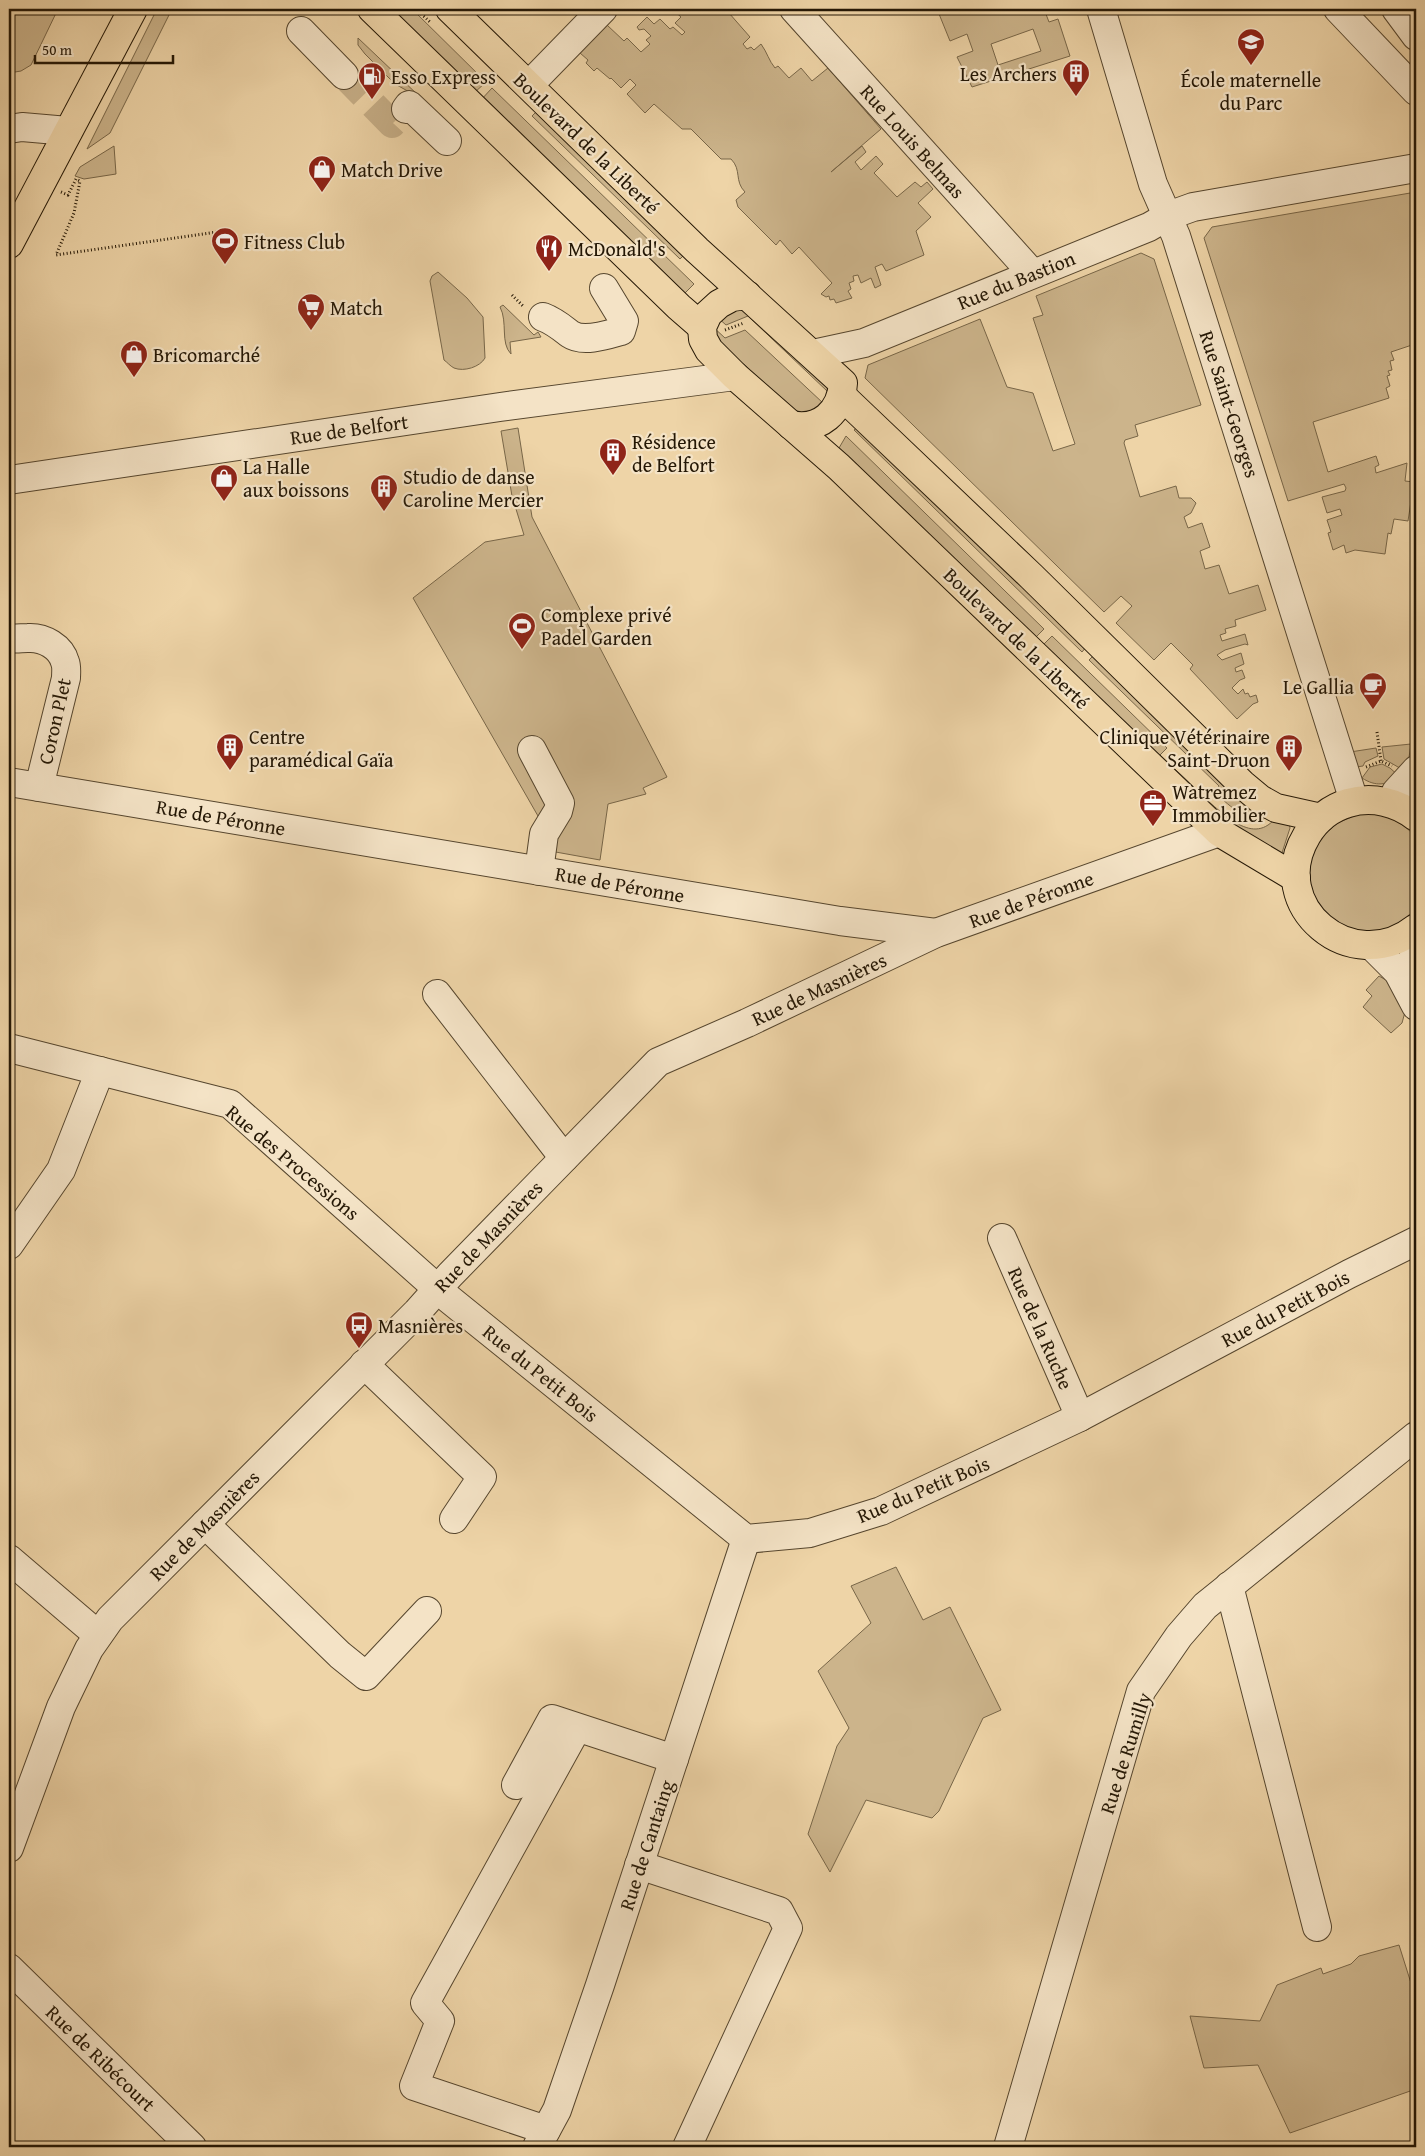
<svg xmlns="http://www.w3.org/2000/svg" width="1425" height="2156" font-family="'Gentium Book Plus',serif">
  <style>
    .green { fill: #ccb48b; stroke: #786648; fill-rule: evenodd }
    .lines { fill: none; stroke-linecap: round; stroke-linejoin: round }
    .minor-tunnel { stroke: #c6ae87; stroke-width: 28; stroke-dasharray: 28 14; stroke-linecap: butt }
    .minor-casing { stroke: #56462e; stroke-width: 30 }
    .major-casing { stroke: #241705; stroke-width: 30 }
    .path { stroke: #241705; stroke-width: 3; stroke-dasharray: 1 2.5; stroke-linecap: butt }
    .minor { stroke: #f4e3c6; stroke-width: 28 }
    .major { stroke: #eed4a7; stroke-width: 28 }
    .labels { text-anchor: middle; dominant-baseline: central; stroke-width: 4.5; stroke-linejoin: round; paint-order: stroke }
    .poi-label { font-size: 20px; fill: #241705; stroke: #f4e3c6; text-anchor: start }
    .street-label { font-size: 20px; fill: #241705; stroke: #f4e3c6 }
  </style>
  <rect width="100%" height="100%" fill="#eed4a7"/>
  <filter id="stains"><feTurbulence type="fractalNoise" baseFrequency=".004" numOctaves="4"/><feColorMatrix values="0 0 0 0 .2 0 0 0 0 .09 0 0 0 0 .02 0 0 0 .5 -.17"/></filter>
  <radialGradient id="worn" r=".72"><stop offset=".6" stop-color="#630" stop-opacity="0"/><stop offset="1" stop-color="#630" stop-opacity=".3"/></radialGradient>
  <!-- green -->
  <g class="green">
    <polygon points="9,9 58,9 31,65 21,71 9,73"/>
    <polygon points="157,9 204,9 170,13 110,133 87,149"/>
    <polygon points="386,9 412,9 486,82 473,94"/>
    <path d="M 672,9 L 711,9 L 714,12 L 729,13 L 750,37 L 743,44 L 747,49 L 751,47 L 754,50 L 761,44 C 767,52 769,61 775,68 L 778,66 L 789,78 L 801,68 L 812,81 L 828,68 L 881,129 L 831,172 L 862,146 L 866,152 L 855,162 L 861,170 L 876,156 L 883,164 L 874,173 L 897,197 L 915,182 L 921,187 L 927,182 L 933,189 L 918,203 L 931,217 L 916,231 L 924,255 L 886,271 L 882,264 L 875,267 L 881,285 L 875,288 L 871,278 L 861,283 L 858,275 L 853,276 L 854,281 L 849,283 L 851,289 L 848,291 L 852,298 L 836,303 L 834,299 L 830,300 L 829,296 L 826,297 L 821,294 L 832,283 L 799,247 L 792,254 L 780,240 L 776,245 L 738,207 L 736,200 L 745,192 C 734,181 742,170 731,159 L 721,159 L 691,129 L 682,129 L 654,104 L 645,113 L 627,94 L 636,85 L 630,79 L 621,88 L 611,78 L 610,79 L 597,68 L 594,71 L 586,63 L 588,60 L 580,53 L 607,25 L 624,41 L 627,38 L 641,52 L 650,44 L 646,40 L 651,36 L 644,29 L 639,30 L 637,27 L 647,17 L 654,24 L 660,19 L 670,29 L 673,27 L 682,35 L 685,32 L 675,23 L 681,17 Z"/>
    <path d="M 937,9 L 1044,9 L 1049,22 L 1058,19 L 1070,56 L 972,87 L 957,57 L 973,51 L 967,34 L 950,41 ZM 1033,29 L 1041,51 L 998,65 L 991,44 Z"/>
    <polygon points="358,38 440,116 413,94 395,84 365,54 358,45"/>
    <polygon points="492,88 694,284 681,297 480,101"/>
    <polygon points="538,110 686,253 680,259 532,116"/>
    <polygon points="114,146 116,174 84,179 75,176 80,167"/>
    <polygon points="1416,192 1416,241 1413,242 1416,250 1416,321 1411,323 1413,330 1411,331 1415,344 1391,352 1394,360 1390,361 1392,370 1388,371 1390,375 1387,376 1390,386 1386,388 1389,398 1313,422 1328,472 1376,456 1379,465 1375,467 1376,473 1407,463 1405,481 1414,482 1408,521 1394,519 1391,534 1388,533 1385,554 1355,550 1346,553 1344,545 1333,550 1328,533 1331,532 1327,520 1342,515 1340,509 1327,513 1322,497 1345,491 1346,488 1344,484 1288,501 1204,238 1212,227"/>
    <polygon points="1141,253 1154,259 1201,405 1135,425 1138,436 1125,440 1124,443 1140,497 1176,486 1179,498 1191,498 1196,503 1191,513 1184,517 1188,528 1202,523 1210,547 1200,551 1205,569 1219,565 1229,594 1258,585 1266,610 1235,620 1236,626 1225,629 1226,633 1220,635 1222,641 1245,634 1248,645 1245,644 1225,650 1217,655 1222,660 1241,653 1244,664 1235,668 1236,672 1242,670 1245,678 1240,680 1232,688 1238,694 1243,689 1245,694 1248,693 1250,697 1256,695 1258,702 1253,704 1237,719 1190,669 1193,665 1171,643 1154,660 1116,623 1132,606 1121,596 1104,612 865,378 868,365 980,319 1007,387 1033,393 1053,451 1075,444 1033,318 1043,315 1036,296"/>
    <path d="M 438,272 L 467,298 L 483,317 L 485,358 C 480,367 464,372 454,368 C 450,366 447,362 444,360 L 430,281 L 432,276 Z"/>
    <path d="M 503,305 L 534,335 L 538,332 L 541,337 L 510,342 L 511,354 C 500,343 508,322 500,307 Z"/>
    <polygon points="739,306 828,384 827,391 748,316 726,325 717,317"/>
    <polygon points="712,326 725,338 745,330 823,403 818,411 801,418 725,357"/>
    <polygon points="860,425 1087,646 1082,652 854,430"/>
    <polygon points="518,428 532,517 667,777 643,788 646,794 608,804 600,860 539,849 542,823 413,598 485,542 524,535 512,496 501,431"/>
    <polygon points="846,436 1044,629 1033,640 839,448"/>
    <polygon points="1052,636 1167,748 1160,755 1194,787 1189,792 1040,648"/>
    <path d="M 1095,654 L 1268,812 L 1264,819 C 1246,823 1227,803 1214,792 L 1219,786 L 1089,660 Z"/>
    <polygon points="1411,744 1408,764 1405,771 1384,759 1382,747"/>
    <polygon points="1376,748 1378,756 1365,762 1363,766 1356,767 1350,752"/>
    <path d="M 1382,764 L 1390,768 L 1400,777 C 1386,785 1376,787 1362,778 L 1370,767 Z"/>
    <path d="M 1201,795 C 1223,813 1254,848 1277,816 L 1289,823 L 1290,828 L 1280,859 L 1197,800 Z"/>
    <path d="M 1359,814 C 1382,812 1400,820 1416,837 L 1416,910 L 1408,919 L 1392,929 L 1369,933 L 1337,925 L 1315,901 L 1309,878 L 1311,855 L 1322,835 L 1337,823 Z"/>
    <polygon points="1379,976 1391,983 1405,1012 1402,1023 1391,1033 1363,1007 1372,996 1366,990"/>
    <polygon points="896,1567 923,1620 950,1607 1001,1710 983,1718 939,1811 932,1818 866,1800 830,1872 808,1834 837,1746 849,1728 818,1671 871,1623 851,1586"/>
    <polygon points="1399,1945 1416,1999 1416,2089 1290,2133 1258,2065 1204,2068 1190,2016 1260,2021 1277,1985 1321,1968 1323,1974 1351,1964 1359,1956"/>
  </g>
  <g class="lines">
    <!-- minor-tunnel -->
    <polyline class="minor-tunnel" points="344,75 392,124 406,109"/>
    <!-- minor casing -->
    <g class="minor-casing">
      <g id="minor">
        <polyline points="794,9 1032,273"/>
        <polyline points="1101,9 1153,184 1176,236 1354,801"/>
        <polyline points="1338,9 1416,91"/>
        <polyline points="1396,9 1416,36"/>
        <polyline points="301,31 344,75"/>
        <polyline points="529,85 603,9"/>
        <polyline points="406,109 409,105 447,141"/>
        <polyline points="9,129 22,127 68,131"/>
        <path d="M 543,317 C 554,321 561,327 570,334 C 583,343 607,335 621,331 L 624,321 L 604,288"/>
        <polyline points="813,354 864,343 1149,227 1168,216 1193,207 1416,168"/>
        <polyline points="9,480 500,407 735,376"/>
        <path d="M 9,638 C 16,639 21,638 28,638 C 44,637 61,647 65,662 C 67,667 66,673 66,678 L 39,787"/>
        <polyline points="532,750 560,803 558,811 544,834 539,871"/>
        <polyline points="9,782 840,921 936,933"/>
        <polyline points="1391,803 1396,792 1416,770"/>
        <polyline points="1411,933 1416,967"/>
        <polyline points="1372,946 1398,972 1416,1006"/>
        <polyline points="437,994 564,1158"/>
        <polyline points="9,1048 230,1104 449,1299 746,1539 810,1533 881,1511 1080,1417 1349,1274 1416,1241"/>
        <polyline points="1002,1238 1080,1417"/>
        <polyline points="9,1245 61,1170 100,1071"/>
        <polyline points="364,1364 482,1477 454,1519"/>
        <polyline points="205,1524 340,1655 366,1676 427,1611"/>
        <polyline points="9,1559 98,1635"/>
        <polyline points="1229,1586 1317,1927"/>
        <polyline points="516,1785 552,1719 674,1759"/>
        <polyline points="9,1848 61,1707 89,1649 110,1619 417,1312 450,1275 658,1062 747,1023 936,933 1219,832"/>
        <polyline points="639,1865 779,1911 788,1928 687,2147"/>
        <polyline points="9,1968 192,2147"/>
        <polyline points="546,2130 414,2086 440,2021 425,2003 577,1728"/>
        <polyline points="537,2147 557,2110 600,1985 746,1539"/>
        <polyline points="1008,2147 1141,1691 1179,1636 1205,1606 1416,1436"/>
      </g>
    </g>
    <!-- major casing -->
    <g class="major-casing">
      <g id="major">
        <polyline points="372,9 679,307 702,327"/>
        <path d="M 450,9 L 697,250 L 843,383 C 841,412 820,431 791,425"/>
        <polyline points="9,244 133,9"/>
        <polyline points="747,295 732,297 719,304 708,314 702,327 703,339 709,350 735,376 839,467 1219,832 1296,878"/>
        <polyline points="842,396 1032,577 1242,784 1260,799 1276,808 1321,818"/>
        <path d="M 1416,817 C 1397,802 1372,796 1348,803 C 1331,808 1316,820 1307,835 C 1264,906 1352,979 1416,928"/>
      </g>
    </g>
    <!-- path -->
    <g class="path">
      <polyline points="416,9 430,22"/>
      <polyline points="233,12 234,9"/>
      <polyline points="61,192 68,195 76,179 80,181 74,213 56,255 217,232"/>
      <polyline points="512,295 524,307"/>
      <polyline points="725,330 744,323"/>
      <polyline points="1377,732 1381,761"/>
      <polyline points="1366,767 1381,761 1392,766"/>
    </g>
    <!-- minor -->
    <use href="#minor" class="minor"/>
    <!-- major -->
    <use href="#major" class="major"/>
  </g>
  <!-- icons -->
  <defs>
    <g id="school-pin" transform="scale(1.4375)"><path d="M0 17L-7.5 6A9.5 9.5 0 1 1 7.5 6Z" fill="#8f2418" stroke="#f4e3c6"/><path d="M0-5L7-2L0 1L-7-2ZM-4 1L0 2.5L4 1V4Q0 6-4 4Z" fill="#fff"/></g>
    <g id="building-pin" transform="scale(1.4375)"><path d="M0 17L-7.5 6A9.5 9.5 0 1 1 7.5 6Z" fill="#8f2418" stroke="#f4e3c6"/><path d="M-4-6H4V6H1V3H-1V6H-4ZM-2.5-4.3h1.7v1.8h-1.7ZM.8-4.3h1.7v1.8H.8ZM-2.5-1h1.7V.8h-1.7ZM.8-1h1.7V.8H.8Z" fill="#fff"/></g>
    <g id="fuel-pin" transform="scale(1.4375)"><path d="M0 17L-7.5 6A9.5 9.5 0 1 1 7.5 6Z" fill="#8f2418" stroke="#f4e3c6"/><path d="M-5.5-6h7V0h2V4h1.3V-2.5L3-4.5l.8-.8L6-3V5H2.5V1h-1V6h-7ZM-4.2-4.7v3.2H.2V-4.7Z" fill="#fff"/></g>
    <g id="shop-pin" transform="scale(1.4375)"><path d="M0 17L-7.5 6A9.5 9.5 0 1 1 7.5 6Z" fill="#8f2418" stroke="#f4e3c6"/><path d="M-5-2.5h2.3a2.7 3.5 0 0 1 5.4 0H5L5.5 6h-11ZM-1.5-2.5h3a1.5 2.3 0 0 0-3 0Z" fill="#fff"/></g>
    <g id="stadium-pin" transform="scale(1.4375)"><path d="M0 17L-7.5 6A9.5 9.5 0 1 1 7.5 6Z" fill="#8f2418" stroke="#f4e3c6"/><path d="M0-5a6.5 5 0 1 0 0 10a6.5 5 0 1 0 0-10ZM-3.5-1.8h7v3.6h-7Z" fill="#fff"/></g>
    <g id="restaurant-pin" transform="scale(1.4375)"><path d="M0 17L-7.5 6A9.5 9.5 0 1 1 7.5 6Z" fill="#8f2418" stroke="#f4e3c6"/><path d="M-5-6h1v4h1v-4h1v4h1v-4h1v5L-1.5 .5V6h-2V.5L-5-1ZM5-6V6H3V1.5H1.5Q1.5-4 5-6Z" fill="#fff"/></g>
    <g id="supermarket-pin" transform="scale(1.4375)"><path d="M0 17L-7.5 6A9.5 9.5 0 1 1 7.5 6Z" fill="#8f2418" stroke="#f4e3c6"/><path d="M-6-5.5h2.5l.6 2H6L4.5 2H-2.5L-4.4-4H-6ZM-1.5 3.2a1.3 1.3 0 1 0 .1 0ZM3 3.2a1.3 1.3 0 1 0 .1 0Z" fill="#fff"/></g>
    <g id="cafe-pin" transform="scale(1.4375)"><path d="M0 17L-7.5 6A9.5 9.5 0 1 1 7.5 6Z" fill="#8f2418" stroke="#f4e3c6"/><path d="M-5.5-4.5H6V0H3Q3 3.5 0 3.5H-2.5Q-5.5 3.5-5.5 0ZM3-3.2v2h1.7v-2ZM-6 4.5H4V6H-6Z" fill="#fff"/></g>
    <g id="office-pin" transform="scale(1.4375)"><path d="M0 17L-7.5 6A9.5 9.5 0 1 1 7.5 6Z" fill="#8f2418" stroke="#f4e3c6"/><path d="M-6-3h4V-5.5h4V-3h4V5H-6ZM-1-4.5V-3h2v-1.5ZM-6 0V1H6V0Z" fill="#fff"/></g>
    <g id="bus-pin" transform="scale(1.4375)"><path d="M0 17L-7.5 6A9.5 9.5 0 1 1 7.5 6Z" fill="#8f2418" stroke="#f4e3c6"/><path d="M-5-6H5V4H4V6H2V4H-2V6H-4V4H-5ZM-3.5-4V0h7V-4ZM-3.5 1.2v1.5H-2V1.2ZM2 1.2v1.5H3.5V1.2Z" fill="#fff"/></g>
  </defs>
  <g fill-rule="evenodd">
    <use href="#school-pin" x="1251" y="42"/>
    <use href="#building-pin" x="1076" y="73"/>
    <use href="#fuel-pin" x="372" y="76"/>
    <use href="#shop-pin" x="322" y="169"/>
    <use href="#stadium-pin" x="225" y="241"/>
    <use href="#restaurant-pin" x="549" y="248"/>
    <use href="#supermarket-pin" x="311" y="307"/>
    <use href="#shop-pin" x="134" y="354"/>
    <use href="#building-pin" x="613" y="452"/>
    <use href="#shop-pin" x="224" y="478"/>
    <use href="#building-pin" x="384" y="488"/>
    <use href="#stadium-pin" x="522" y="626"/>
    <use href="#cafe-pin" x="1373" y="686"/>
    <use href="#building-pin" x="230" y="747"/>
    <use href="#building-pin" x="1289" y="748"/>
    <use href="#office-pin" x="1153" y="803"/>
    <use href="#bus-pin" x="359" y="1325"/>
  </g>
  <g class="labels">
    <!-- poi labels -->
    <g class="poi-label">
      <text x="1057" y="73" text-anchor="end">Les Archers</text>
      <text x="391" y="76">Esso Express</text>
      <text x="1251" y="79" text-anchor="middle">École maternelle<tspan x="1251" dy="23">du Parc</tspan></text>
      <text x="341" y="169">Match Drive</text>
      <text x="244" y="241">Fitness Club</text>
      <text x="568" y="248">McDonald's</text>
      <text x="330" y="307">Match</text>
      <text x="153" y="354">Bricomarché</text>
      <text x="632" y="441">Résidence<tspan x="632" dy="23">de Belfort</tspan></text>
      <text x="243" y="466">La Halle<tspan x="243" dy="23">aux boissons</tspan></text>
      <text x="403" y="476">Studio de danse<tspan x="403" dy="23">Caroline Mercier</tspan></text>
      <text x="541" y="614">Complexe privé<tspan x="541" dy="23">Padel Garden</tspan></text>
      <text x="1354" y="686" text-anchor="end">Le Gallia</text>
      <text x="249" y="736">Centre<tspan x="249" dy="23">paramédical Gaïa</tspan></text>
      <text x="1270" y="736" text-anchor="end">Clinique Vétérinaire<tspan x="1270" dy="23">Saint-Druon</tspan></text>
      <text x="1172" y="791">Watremez<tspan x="1172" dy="23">Immobilier</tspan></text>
      <text x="378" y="1325">Masnières</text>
    </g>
    <!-- street labels -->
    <g class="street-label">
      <text transform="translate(913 141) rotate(48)">Rue Louis Belmas</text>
      <text transform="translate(587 143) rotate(44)">Boulevard de la Liberté</text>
      <text transform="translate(1016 280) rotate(-22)">Rue du Bastion</text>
      <text transform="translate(1230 404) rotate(72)">Rue Saint-Georges</text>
      <text transform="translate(349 429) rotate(-8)">Rue de Belfort</text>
      <text transform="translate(1017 638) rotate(44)">Boulevard de la Liberté</text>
      <text transform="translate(54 721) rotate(-77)">Coron Plet</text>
      <text transform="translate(221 817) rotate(10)">Rue de Péronne</text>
      <text transform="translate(620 884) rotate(10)">Rue de Péronne</text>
      <text transform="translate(1031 899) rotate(-20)">Rue de Péronne</text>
      <text transform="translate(819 989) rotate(-25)">Rue de Masnières</text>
      <text transform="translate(293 1162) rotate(40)">Rue des Processions</text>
      <text transform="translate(488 1236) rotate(-46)">Rue de Masnières</text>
      <text transform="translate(1285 1308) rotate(-28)">Rue du Petit Bois</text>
      <text transform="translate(1041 1328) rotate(66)">Rue de la Ruche</text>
      <text transform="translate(541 1373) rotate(39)">Rue du Petit Bois</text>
      <text transform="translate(923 1489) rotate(-23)">Rue du Petit Bois</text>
      <text transform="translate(204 1525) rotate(-45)">Rue de Masnières</text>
      <text transform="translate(1125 1753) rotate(-72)">Rue de Rumilly</text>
      <text transform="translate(646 1845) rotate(-72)">Rue de Cantaing</text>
      <text transform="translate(101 2058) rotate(44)">Rue de Ribécourt</text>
    </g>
  </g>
  <!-- margin -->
  <rect width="1425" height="2156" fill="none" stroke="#eed4a7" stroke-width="30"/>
  <rect x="10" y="10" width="1405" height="2136" fill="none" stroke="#241705" stroke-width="2.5"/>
  <rect x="15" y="15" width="1395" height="2126" fill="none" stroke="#241705"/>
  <!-- scale -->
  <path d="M35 55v8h138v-8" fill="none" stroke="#241705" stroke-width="2.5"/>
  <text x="42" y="55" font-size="15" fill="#241705" stroke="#f4e3c6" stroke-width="4" paint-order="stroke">50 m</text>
  <rect width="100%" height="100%" filter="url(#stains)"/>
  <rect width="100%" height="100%" fill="url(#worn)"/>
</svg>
